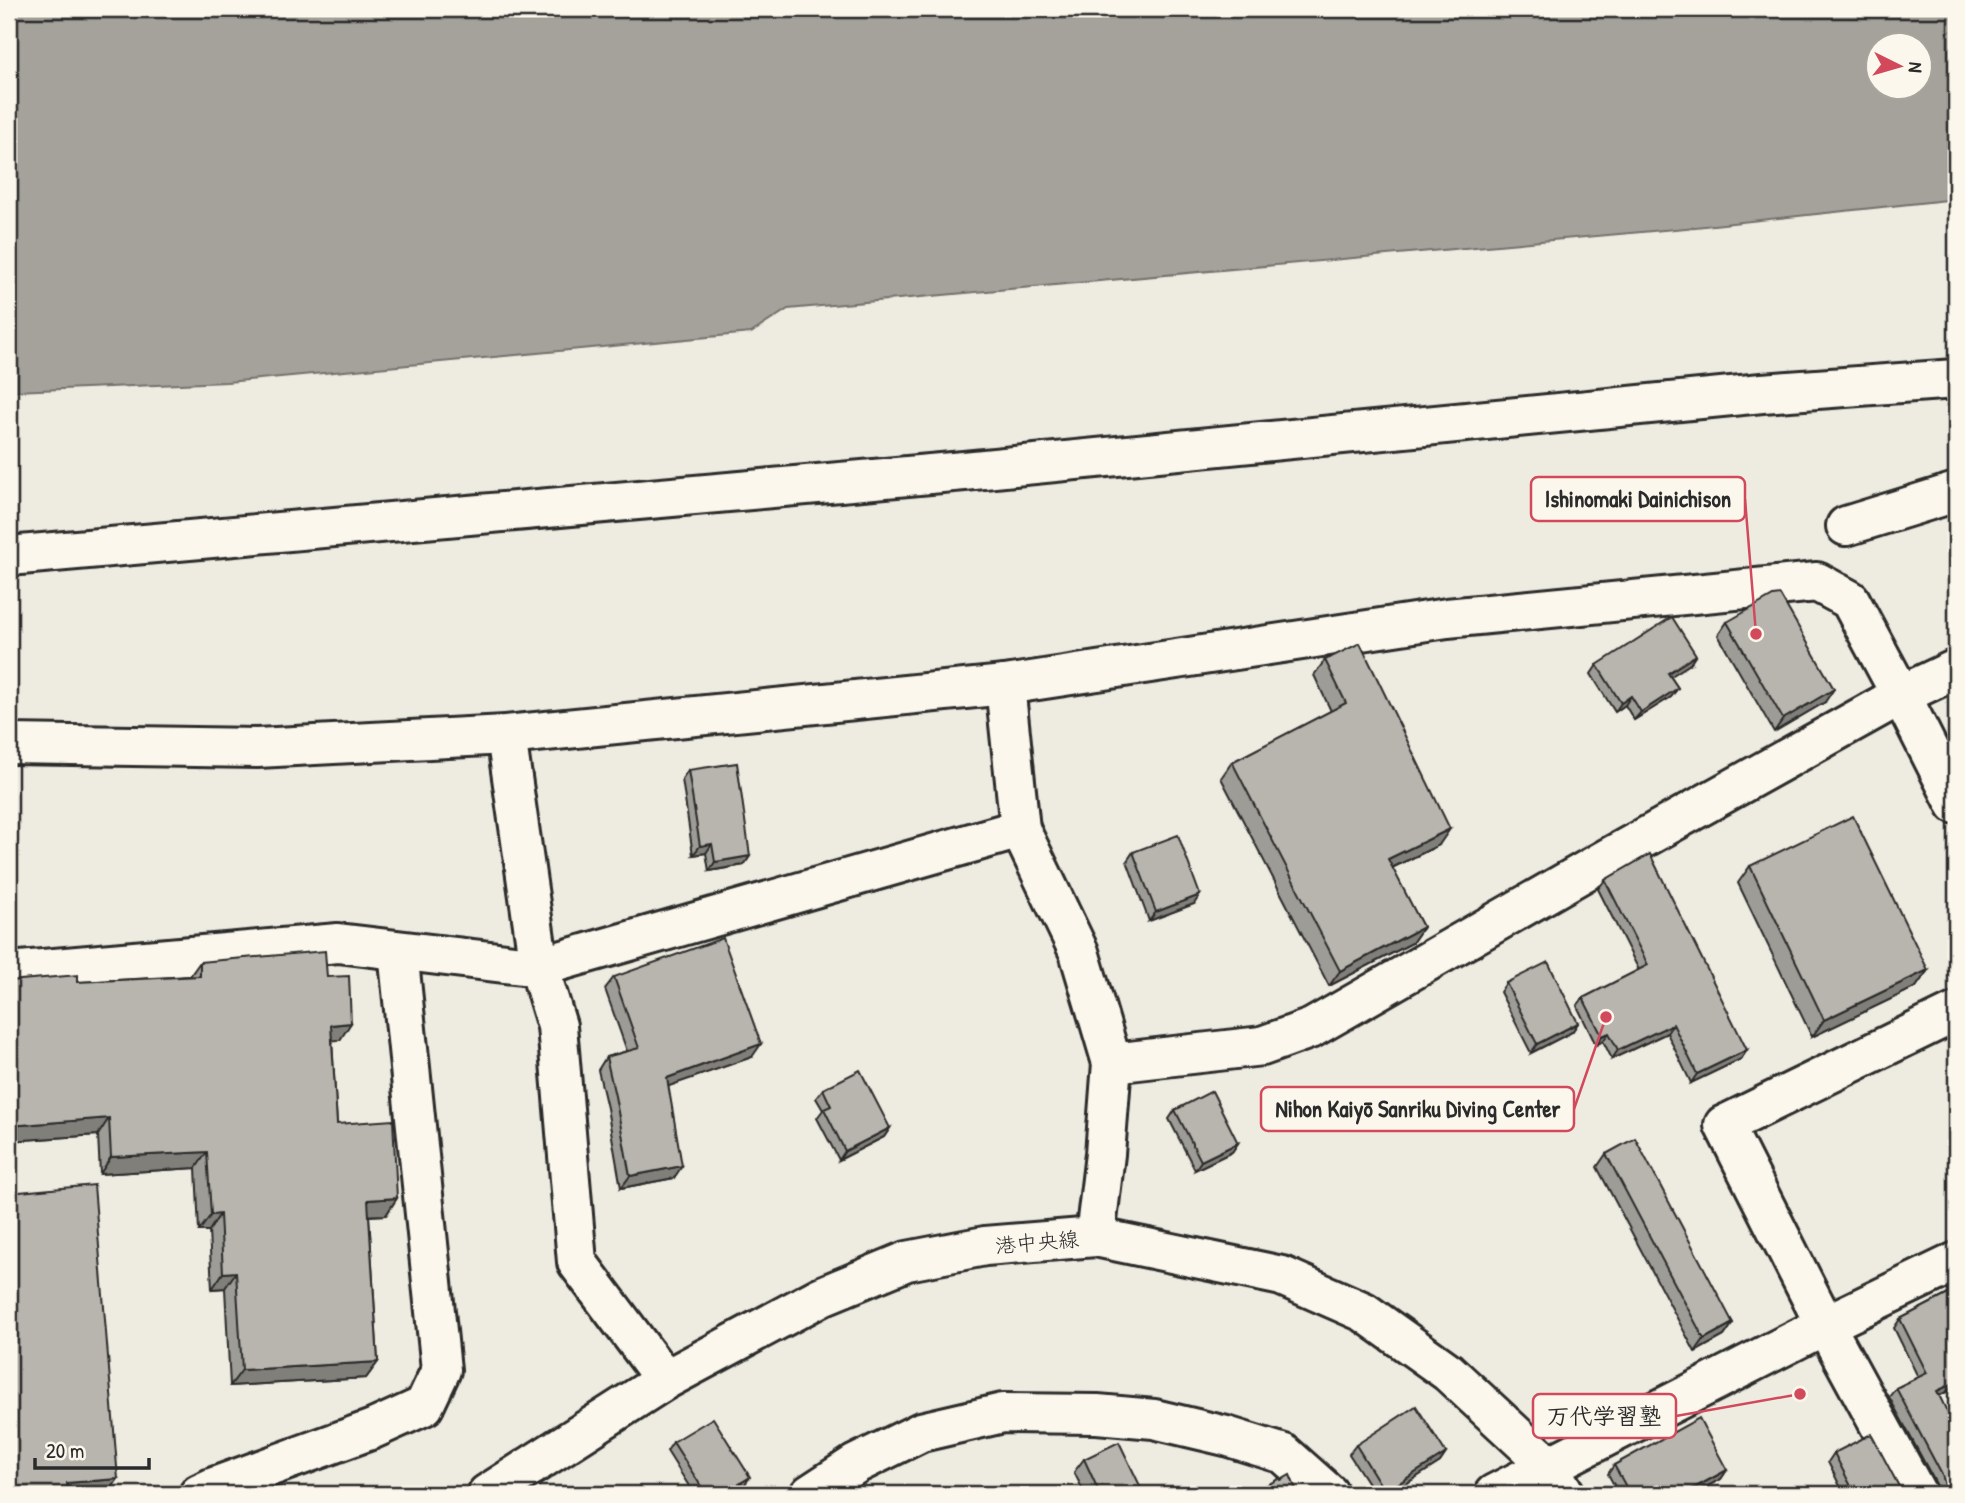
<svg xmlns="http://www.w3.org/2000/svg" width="1965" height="1503" font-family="'Patrick Hand','Klee One',sans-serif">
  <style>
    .water { fill: #a4a29a; stroke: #74726e; stroke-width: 2; fill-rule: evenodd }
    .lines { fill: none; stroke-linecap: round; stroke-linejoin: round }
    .minor-casing { stroke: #2b2b2b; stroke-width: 44 }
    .tertiary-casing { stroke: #2b2b2b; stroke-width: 44 }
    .minor { stroke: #fbf7ec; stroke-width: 38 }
    .tertiary { stroke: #fbf7ec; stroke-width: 38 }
    .wall { fill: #9e9c96; stroke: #2b2b2b; stroke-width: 2 }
    .shaded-wall { fill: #817f7a; stroke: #2b2b2b; stroke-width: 2 }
    .building { fill: #b8b5ae; stroke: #2b2b2b; stroke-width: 2 }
    .labels { text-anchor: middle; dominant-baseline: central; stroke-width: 5; stroke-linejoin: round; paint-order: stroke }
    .street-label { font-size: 21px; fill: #2b2b2b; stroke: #fbf7ec }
    .leader { fill: none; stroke: #d1495b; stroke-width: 2.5 }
    .callout-dot { fill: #d1495b; stroke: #fbf7ec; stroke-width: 2.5 }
    .callout { fill: #fbf7ec; stroke: #d1495b; stroke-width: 2.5 }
    .callout-label { font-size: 23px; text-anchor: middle; font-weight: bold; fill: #2b2b2b }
  </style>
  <rect width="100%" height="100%" fill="#eeebe0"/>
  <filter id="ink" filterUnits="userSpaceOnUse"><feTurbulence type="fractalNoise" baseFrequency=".0143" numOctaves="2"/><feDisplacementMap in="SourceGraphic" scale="14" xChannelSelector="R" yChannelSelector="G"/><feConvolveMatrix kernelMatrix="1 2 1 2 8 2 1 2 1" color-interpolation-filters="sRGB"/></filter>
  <g filter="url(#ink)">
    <!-- water -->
    <path class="water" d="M 9,9 L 1956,9 L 1956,199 L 1686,228 L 788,309 L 751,333 L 227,382 L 15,391 L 9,391 ZM 1878,46 L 1920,46 L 1920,88 L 1878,88 Z"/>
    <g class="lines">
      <!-- minor casing -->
      <g class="minor-casing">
        <g id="minor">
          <polyline points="1846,526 1956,492"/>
          <polyline points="9,556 964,471 1762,393 1956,379"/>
          <polyline points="1005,685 1020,829"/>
          <polyline points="506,735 539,967 557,1026 577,1262 665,1380"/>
          <polyline points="9,744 257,748 506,735 1005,685 1447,618 1817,582 1850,600 1901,695 1956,804"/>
          <polyline points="9,972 338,943 539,967 1020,829 1079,952 1112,1063 1105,1154 1095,1237"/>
          <polyline points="1112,1063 1262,1046 1312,1028 1608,858 1901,695 1956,669"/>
          <polyline points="199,1494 214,1487 373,1429 424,1406 441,1370 398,951"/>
          <polyline points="810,1494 856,1464 921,1432 1003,1413 1097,1414 1154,1419 1226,1436 1284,1454 1329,1494"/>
          <polyline points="1494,1494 1825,1325 1956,1262"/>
          <polyline points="1917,1494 1825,1325 1724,1125 1956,1012"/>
        </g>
      </g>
      <!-- tertiary casing -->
      <g class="tertiary-casing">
        <polyline id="tertiary" points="487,1494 665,1380 822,1296 907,1261 985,1246 1095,1237 1282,1276 1364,1312 1448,1372 1548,1465 1565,1494"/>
      </g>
      <!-- minor -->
      <use href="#minor" class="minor"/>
      <!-- tertiary -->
      <use href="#tertiary" class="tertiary"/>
    </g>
    <!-- wall -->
    <g class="wall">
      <polygon points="1727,622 1825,702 1774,732 1718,635"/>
      <polygon points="1325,660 1439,845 1392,868 1423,927 1412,943 1329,986 1221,778 1232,762 1331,711 1314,675"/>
      <polygon points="1690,664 1670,676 1678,688 1671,697 1634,720 1625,705 1615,712 1591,674 1597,665"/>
      <polygon points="688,770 750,856 744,865 709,871 706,853 693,855 682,779"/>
      <polygon points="1133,852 1194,904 1149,921 1127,861"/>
      <polygon points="1750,866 1928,970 1916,987 1812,1037 1738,883"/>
      <polygon points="1605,880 1747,1050 1741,1059 1691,1083 1667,1033 1612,1059 1603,1041 1596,1045 1577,1006 1583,998 1639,970 1598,889"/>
      <polygon points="200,962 327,977 340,1040 332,1040 337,1124 397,1198 386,1215 369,1216 378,1362 366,1378 230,1386 225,1288 212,1289 209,1231 199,1231 196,1168 100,1174 98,1135 9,1141 9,981 78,982 190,976"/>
      <polygon points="614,977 752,1057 668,1086 674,1178 621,1188 607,1108 598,1070 606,1057 627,1051 605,989"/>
      <polygon points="1506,983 1578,1023 1572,1032 1531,1053 1500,992"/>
      <polygon points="823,1089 890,1128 884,1137 839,1160 817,1118 823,1110 816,1098"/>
      <polygon points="1175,1110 1238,1143 1232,1152 1195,1170 1169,1119"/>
      <polygon points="1606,1154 1733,1323 1724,1336 1695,1352 1597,1167"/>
      <polygon points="1956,1290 1956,1387 1939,1396 1956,1494 1939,1494 1936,1484 1889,1397 1896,1388 1918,1377 1894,1328 1900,1319"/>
      <polygon points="673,1442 744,1486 731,1494 694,1494 667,1451"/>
      <polygon points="1356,1445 1446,1453 1440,1462 1390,1494 1375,1494 1349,1454"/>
      <polygon points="1834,1453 1903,1494 1844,1494 1828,1462"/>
      <polygon points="1084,1459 1144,1494 1085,1494 1074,1472"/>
      <polygon points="1614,1465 1727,1470 1721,1479 1693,1494 1619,1494 1608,1474"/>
    </g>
    <!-- shaded-wall -->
    <g class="shaded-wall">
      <polygon points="1696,655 1690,664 1662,682 1668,673"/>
      <polygon points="1678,688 1671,697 1634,720 1641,712"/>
      <polygon points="1834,689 1825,702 1774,732 1783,719"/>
      <polygon points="1631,696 1625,705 1615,712 1621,703"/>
      <polygon points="1450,829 1439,845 1377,875 1388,859"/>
      <polygon points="712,844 706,853 693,855 700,846"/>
      <polygon points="750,856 744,865 709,871 715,862"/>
      <polygon points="1200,895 1194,904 1149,921 1156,912"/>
      <polygon points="1423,927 1412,943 1329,986 1340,971"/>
      <polygon points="1928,970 1916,987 1812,1037 1824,1020"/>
      <polygon points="351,1023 340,1040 320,1041 331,1025"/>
      <polygon points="1578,1023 1572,1032 1531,1053 1537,1044"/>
      <polygon points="1673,1024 1667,1033 1612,1059 1618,1050"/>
      <polygon points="1609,1033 1603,1041 1596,1045 1602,1036"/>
      <polygon points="761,1044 752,1057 658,1090 667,1078"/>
      <polygon points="1747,1050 1741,1059 1691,1083 1697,1074"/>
      <polygon points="109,1118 98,1135 9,1141 9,1126"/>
      <polygon points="890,1128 884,1137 839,1160 845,1151"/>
      <polygon points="1238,1143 1232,1152 1195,1170 1201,1161"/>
      <polygon points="207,1152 196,1168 100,1174 111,1157"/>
      <polygon points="682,1166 674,1178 621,1188 630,1176"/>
      <polygon points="397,1198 386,1215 357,1216 368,1200"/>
      <polygon points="220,1214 209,1231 199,1231 211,1215"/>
      <polygon points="236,1272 225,1288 212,1289 223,1273"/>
      <polygon points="1733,1323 1724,1336 1695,1352 1704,1339"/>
      <polygon points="378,1362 366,1378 230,1386 242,1370"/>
      <polygon points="1956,1382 1956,1387 1930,1400 1937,1391"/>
      <polygon points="1446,1453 1440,1462 1390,1494 1384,1494 1385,1492"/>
      <polygon points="1727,1470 1721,1479 1693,1494 1683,1494"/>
      <polygon points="750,1477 744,1486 731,1494 723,1494"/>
      <polygon points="118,1479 108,1494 59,1494 67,1483"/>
    </g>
    <!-- building -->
    <g class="building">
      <polygon points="1780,595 1834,689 1783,719 1727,622 1773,596"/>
      <polygon points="1672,617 1696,655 1668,673 1678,688 1641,712 1631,696 1621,703 1597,665"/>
      <polygon points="1360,643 1450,829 1388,859 1423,927 1340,971 1232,762 1346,703 1325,660"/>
      <polygon points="737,763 750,856 715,862 712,844 700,846 688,770"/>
      <polygon points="1853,816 1928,970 1824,1020 1750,866"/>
      <polygon points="1178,835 1200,895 1156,912 1133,852"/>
      <polygon points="1650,854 1747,1050 1697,1074 1673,1024 1618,1050 1609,1033 1602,1036 1583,998 1648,965 1605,880"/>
      <polygon points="723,938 761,1044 667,1078 682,1166 630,1176 615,1096 606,1057 639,1048 614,977"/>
      <polygon points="325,951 327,977 349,976 351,1023 331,1025 337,1124 393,1120 397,1198 368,1200 378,1362 242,1370 236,1272 223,1273 220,1214 211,1215 207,1152 111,1157 109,1118 9,1126 9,981 78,975 78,982 200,976 200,962"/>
      <polygon points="1548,962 1578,1023 1537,1044 1506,983"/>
      <polygon points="860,1070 890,1128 845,1151 824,1109 831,1106 823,1089"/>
      <polygon points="1212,1091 1238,1143 1201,1161 1175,1110"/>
      <polygon points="1635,1138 1733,1323 1704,1339 1606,1154"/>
      <polygon points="94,1185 118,1479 67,1483 68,1494 9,1494 9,1193"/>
      <polygon points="1956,1290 1956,1382 1937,1391 1956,1430 1956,1494 1946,1494 1944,1490 1945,1485 1942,1475 1896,1388 1927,1373 1900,1319"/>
      <polygon points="1416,1406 1446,1453 1385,1492 1356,1445"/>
      <polygon points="713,1418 750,1477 723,1494 706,1494 673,1442"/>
      <polygon points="1699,1418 1727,1470 1683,1494 1630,1494 1614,1465"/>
      <polygon points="1871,1434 1903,1494 1855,1494 1834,1453"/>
      <polygon points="1119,1442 1144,1494 1100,1494 1084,1459"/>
      <polygon points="1290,1475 1298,1494 1253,1494 1252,1493 1280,1478 1281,1480"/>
    </g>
  </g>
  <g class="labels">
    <!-- street labels -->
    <g class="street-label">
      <text transform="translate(1037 1242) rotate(-5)">港中央線</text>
    </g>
  </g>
  <!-- callouts -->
  <path class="leader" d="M1756 634L1745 499M1606 1017L1574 1109M1800 1394L1676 1416"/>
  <g class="callout-dot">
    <circle cx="1756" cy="634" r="7"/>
    <circle cx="1606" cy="1017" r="7"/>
    <circle cx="1800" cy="1394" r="7"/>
  </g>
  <g class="callout">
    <rect x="1531" y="477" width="214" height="44" rx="7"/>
    <rect x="1261" y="1087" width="313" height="44" rx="7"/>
    <rect x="1533" y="1394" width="143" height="44" rx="7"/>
  </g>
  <g class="callout-label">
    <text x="1638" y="507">Ishinomaki Dainichison</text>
    <text x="1418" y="1117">Nihon Kaiyō Sanriku Diving Center</text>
    <text x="1604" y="1424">万代学習塾</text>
  </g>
  <!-- margin -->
  <rect width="1965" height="1503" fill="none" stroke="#fbf7ec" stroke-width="35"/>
  <rect x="18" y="18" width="1930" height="1468" fill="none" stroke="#2b2b2b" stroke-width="2.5" filter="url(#ink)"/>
  <!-- north arrow -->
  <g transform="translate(1899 66) rotate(95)"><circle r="33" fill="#fbf7ec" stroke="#a8a59f" stroke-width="2"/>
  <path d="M0-5L12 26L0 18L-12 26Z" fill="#d1495b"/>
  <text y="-10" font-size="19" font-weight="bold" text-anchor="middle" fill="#2b2b2b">N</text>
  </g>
  <!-- scale -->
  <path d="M35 1458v10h114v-10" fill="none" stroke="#2b2b2b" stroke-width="3.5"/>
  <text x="46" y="1458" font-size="21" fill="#2b2b2b" stroke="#fbf7ec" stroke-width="5" paint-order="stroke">20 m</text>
</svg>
